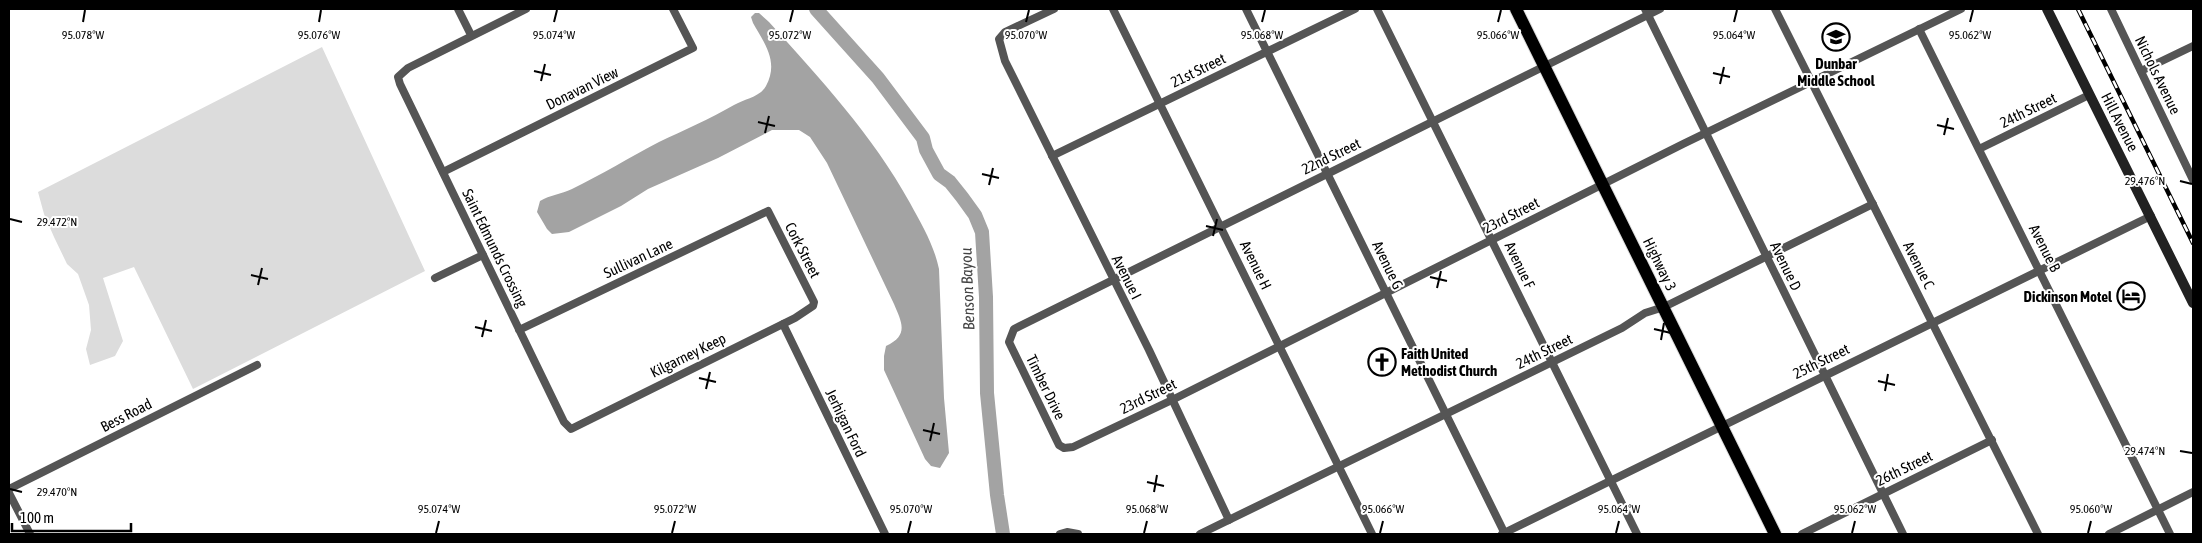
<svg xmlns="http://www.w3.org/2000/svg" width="2202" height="543" font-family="'Asap Condensed',sans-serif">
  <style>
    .green { fill: #dcdcdc }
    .water { fill: #a3a3a3 }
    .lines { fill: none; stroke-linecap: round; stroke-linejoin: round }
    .river { stroke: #a3a3a3; stroke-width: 14 }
    .primary-casing { stroke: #dbdbdb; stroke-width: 14 }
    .street { stroke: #555; stroke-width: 8 }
    .secondary { stroke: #222; stroke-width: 10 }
    .primary { stroke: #000; stroke-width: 12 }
    .rail-casing { stroke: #000; stroke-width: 4.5 }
    .rail { stroke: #fff; stroke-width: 2.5; stroke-dasharray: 8; stroke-linecap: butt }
    .ticks { fill: none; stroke: #000; stroke-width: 2 }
    .labels { text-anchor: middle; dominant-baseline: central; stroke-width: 4; stroke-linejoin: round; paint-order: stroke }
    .poi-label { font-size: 15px; font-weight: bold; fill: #000; stroke: #fff }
    .street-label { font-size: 15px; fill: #000; stroke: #fff }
    .water-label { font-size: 16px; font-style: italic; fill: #444; stroke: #fff }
    .ticks-label { font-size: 12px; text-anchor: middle; fill: #000; stroke: #fff; stroke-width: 4; stroke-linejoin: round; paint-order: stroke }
  </style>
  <rect width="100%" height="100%" fill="#fff"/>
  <!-- green -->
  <polygon class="green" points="322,47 425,271 193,389 134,267 103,278 123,341 115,356 90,365 86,349 91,330 89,305 78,274 67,264 54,237 44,214 38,192"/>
  <!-- water -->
  <path class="water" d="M 755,13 L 759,13 L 769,22 C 821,80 872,134 910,203 C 922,225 934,245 939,269 L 944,398 L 949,453 L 940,468 L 931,466 L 925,459 L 884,370 L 884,356 L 886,346 C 909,335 902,323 894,304 L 827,163 L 810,137 L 799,130 L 772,130 L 718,158 L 648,189 L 621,206 L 569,232 L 552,234 L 547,229 L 537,212 L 540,201 C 550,195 561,194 572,189 C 601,175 630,157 659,142 C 684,130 710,119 734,105 C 744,99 760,97 766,86 C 779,62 765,44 753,23 L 751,17 Z"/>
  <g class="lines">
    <!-- river -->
    <polyline class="river" points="816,9 878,78 923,138 926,150 939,174 950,182 962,197 975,215 982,232 986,297 987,393 997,495 1003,534"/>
    <!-- primary casing -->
    <g class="primary-casing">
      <polyline id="primary" points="1516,9 1775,534"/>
    </g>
    <!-- street -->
    <g class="street">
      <polyline points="458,9 471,35"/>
      <polyline points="1054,9 1005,32 999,39 1005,61 1149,350 1229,520"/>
      <polyline points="1113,9 1372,534"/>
      <polyline points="1246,9 1505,534"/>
      <polyline points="1377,9 1637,534"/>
      <polyline points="1645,9 1903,534"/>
      <polyline points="1660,9 1014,329 1009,342 1059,445 1064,448 1073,447 1172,400 1683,144 1961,9"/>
      <polyline points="1775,9 2038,534"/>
      <polyline points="2111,9 2193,180"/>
      <polyline points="1919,29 2170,534"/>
      <polyline points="2141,71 2193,46"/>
      <polyline points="1979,149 2089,95"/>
      <polyline points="1052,156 1355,9"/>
      <polyline points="443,172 693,48 673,9"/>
      <polyline points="435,278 483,255"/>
      <polyline points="783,324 885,534"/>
      <path d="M 519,330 L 768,211 L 814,302 L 813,306 L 795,318 L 571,429 L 564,422 C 509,309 455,196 400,84 L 398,77 L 408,68 L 526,9"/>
      <polyline points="9,489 257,365"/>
      <polyline points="9,493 30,534"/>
      <polyline points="1060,534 1067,532 1078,534"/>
      <polyline points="1200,534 1622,328 1645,313 1664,307 1873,204"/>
      <polyline points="1502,534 2151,216"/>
      <polyline points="1802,534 1992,440"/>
      <polyline points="2109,534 2193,492"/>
    </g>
    <!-- secondary -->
    <polyline class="secondary" points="2047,9 2193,303"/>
    <!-- primary -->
    <use href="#primary" class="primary"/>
    <!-- rail casing -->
    <g class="rail-casing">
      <polyline id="rail" points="2078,9 2193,243"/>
    </g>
    <!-- rail -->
    <use href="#rail" class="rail"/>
  </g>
  <!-- ticks -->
  <path class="ticks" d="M 83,22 L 85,10M 319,22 L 321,10M 554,22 L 557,10M 790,22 L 793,10M 1026,22 L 1029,10M 1262,22 L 1265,10M 1498,22 L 1501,10M 1734,22 L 1737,10M 1970,22 L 1973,10M 534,71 L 551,75M 1713,73 L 1730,77M 541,81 L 545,64M 1720,84 L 1724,67M 758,122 L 775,126M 1937,125 L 1954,129M 765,133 L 769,116M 1944,135 L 1948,118M 982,174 L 999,178M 2180,181 L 2192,184M 989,185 L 993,168M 10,219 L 22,222M 1206,226 L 1223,230M 1213,236 L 1217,219M 251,275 L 268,279M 1430,277 L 1447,281M 258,285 L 262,268M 1437,288 L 1441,271M 475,327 L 492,331M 1654,329 L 1671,333M 482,337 L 486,320M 1661,340 L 1664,323M 699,378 L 716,382M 1878,381 L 1895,385M 706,389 L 710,372M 1885,391 L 1888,374M 923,430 L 940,434M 930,441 L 934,423M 2180,451 L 2192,453M 1147,482 L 1164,486M 10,489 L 22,492M 1154,492 L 1157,475M 436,533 L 439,521M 672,533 L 675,521M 908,533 L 911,521M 1144,533 L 1147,521M 1380,533 L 1383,521M 1616,533 L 1619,521M 1852,533 L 1855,521M 2088,533 L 2091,521"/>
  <!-- icons -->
  <defs>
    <g id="school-ring" transform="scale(1.4375)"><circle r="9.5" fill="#fff" stroke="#000" stroke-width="1.5"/><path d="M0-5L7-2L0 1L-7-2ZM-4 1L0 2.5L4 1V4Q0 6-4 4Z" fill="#000"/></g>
    <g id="hotel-ring" transform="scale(1.4375)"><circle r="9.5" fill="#fff" stroke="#000" stroke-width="1.5"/><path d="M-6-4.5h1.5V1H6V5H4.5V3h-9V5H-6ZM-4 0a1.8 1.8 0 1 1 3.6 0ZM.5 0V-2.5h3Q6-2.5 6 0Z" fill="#000"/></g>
    <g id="church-ring" transform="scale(1.4375)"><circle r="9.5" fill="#fff" stroke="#000" stroke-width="1.5"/><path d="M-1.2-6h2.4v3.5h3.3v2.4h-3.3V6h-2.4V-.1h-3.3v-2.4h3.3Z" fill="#000"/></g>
  </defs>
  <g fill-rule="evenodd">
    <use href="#school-ring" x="1836" y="37"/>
    <use href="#hotel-ring" x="2131" y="296"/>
    <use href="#church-ring" x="1382" y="362"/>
  </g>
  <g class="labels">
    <!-- poi labels -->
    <g class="poi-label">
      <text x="1836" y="63">Dunbar<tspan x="1836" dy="17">Middle School</tspan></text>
      <text x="2112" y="296" text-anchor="end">Dickinson Motel</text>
      <text x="1401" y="353" text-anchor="start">Faith United<tspan x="1401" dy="17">Methodist Church</tspan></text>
    </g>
    <!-- street labels -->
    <g class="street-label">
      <text transform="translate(1198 70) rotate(-26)">21st Street</text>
      <text transform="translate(2158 75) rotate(64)">Nichols Avenue</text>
      <text transform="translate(582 88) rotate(-26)">Donavan View</text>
      <text transform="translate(2028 110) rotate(-26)">24th Street</text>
      <text transform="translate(2120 122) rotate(63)">Hill Avenue</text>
      <text transform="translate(1331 156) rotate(-26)">22nd Street</text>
      <text transform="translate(1511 215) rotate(-27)">23rd Street</text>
      <text transform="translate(495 248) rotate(64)">Saint Edmunds Crossing</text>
      <text transform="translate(2045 248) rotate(63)">Avenue B</text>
      <text transform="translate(803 250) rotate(63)">Cork Street</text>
      <text transform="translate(638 258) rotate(-25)">Sullivan Lane</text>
      <text transform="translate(1660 264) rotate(64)">Highway 3</text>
      <text transform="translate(1256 265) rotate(64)">Avenue H</text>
      <text transform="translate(1388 265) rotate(64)">Avenue G</text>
      <text transform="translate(1520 265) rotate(64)">Avenue F</text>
      <text transform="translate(1919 265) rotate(63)">Avenue C</text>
      <text transform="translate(1786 266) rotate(64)">Avenue D</text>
      <text transform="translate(1127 277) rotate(63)">Avenue I</text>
      <text transform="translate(1544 351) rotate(-26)">24th Street</text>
      <text transform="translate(688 355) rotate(-26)">Kilgarney Keep</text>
      <text transform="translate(1821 361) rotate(-26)">25th Street</text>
      <text transform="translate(1046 387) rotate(64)">Timber Drive</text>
      <text transform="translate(1148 396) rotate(-26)">23rd Street</text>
      <text transform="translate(126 415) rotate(-27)">Bess Road</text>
      <text transform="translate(846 423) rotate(64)">Jerhigan Ford</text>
      <text transform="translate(1904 468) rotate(-26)">26th Street</text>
    </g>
    <!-- water labels -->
    <g class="water-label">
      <text transform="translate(967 289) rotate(-92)">Benson Bayou</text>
    </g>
  </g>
  <g class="ticks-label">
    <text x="83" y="39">95.078°W</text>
    <text x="319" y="39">95.076°W</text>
    <text x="554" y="39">95.074°W</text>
    <text x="790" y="39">95.072°W</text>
    <text x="1026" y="39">95.070°W</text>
    <text x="1262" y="39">95.068°W</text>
    <text x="1498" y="39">95.066°W</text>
    <text x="1734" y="39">95.064°W</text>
    <text x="1970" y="39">95.062°W</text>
    <text x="2145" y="185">29.476°N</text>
    <text x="57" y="226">29.472°N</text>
    <text x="2145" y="455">29.474°N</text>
    <text x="57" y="496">29.470°N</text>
    <text x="439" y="513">95.074°W</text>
    <text x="675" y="513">95.072°W</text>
    <text x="911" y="513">95.070°W</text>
    <text x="1147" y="513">95.068°W</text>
    <text x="1383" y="513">95.066°W</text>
    <text x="1619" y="513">95.064°W</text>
    <text x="1855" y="513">95.062°W</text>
    <text x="2091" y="513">95.060°W</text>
  </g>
  <!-- border -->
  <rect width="2202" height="543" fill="none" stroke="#000000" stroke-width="20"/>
  <!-- scale -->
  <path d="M12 523v8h119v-8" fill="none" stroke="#000000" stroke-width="2.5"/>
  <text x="20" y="523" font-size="15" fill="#000000" stroke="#ffffff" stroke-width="4" paint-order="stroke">100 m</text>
</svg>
